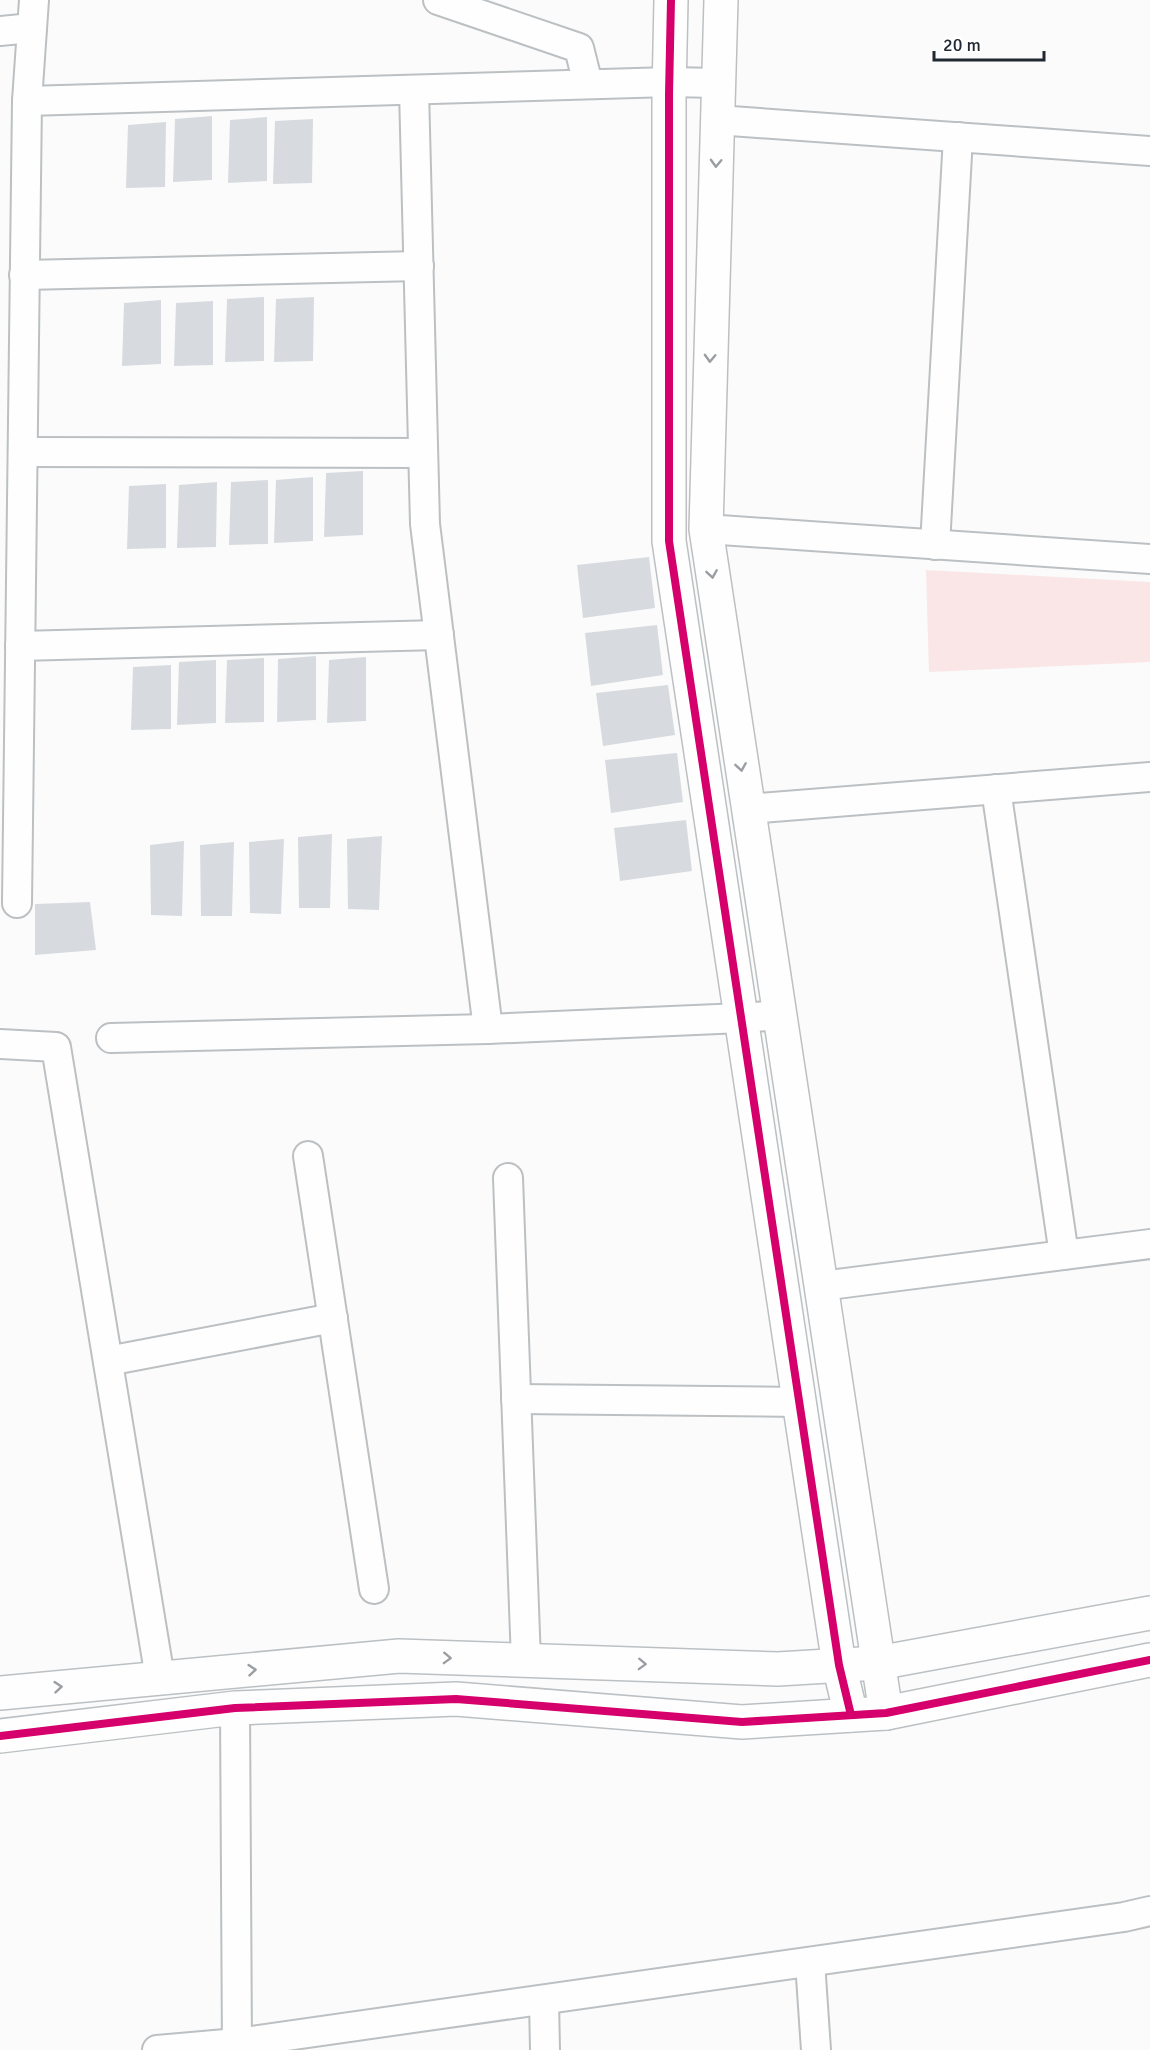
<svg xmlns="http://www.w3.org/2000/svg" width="1150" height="2050" font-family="Signika,sans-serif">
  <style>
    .green { fill: #fae6e6 }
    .building { fill: #d7dbdf }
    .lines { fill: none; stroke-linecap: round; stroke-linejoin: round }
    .street-casing { stroke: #bcc0c3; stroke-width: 32 }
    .secondary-casing { stroke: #bcc0c3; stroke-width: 36 }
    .street { stroke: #fefefe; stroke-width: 28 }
    .secondary { stroke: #fefefe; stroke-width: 33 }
    .cycleway-casing { stroke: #fff; stroke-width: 11 }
    .cycleway { stroke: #d6006c; stroke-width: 8 }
    .oneway { stroke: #9a9ea2 }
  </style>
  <rect width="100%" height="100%" fill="#fbfbfb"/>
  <!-- green -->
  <polygon class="green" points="926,570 1150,582 1150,662 929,672"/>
  <!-- building -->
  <g class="building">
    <polygon points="212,116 212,180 173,182 175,119"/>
    <polygon points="267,117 267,181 228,183 230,120"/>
    <polygon points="313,119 312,183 273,184 275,121"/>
    <polygon points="166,122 165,187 126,188 128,125"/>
    <polygon points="264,297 264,361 225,362 227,299"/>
    <polygon points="314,297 313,361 274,362 276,299"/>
    <polygon points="161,300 161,364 122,366 124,303"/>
    <polygon points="213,301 213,365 174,366 176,303"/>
    <polygon points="363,471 363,535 324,537 326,473"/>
    <polygon points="313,477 313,541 274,543 276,480"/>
    <polygon points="268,480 268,544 229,545 231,482"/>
    <polygon points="217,482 216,547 177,548 179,485"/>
    <polygon points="166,484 166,548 127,549 129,486"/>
    <polygon points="649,557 655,608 583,618 577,565"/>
    <polygon points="657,625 663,675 591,686 585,633"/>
    <polygon points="316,656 316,720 277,722 278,659"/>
    <polygon points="366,657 366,721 327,723 329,660"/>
    <polygon points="264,658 264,722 225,723 227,660"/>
    <polygon points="216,660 216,723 177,725 179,662"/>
    <polygon points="171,665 171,729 131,730 133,667"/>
    <polygon points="668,685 675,735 603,746 596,693"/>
    <polygon points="677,753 683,802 611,813 605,760"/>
    <polygon points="686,820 692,871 620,881 614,828"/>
    <polygon points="332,834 330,908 299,908 298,837"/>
    <polygon points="382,836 379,910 348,909 347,839"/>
    <polygon points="284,839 281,914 250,913 249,842"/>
    <polygon points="184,841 182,916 151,915 150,845"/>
    <polygon points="234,842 232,916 201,916 200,845"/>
    <polygon points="90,902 96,950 35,955 35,904"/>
  </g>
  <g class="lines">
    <!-- street casing -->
    <g class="street-casing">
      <g id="street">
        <polyline points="438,0 579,48 588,84"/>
        <polyline points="0,31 32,28"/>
        <polyline points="414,90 425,524 488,1029"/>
        <polyline points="27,101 670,82 717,83"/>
        <polyline points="717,120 1150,151"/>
        <polyline points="24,275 419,266"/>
        <polyline points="23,452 423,453"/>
        <polyline points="706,529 1150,559"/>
        <polyline points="935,545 958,137"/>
        <polyline points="20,646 439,635"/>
        <polyline points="996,789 1064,1255"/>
        <polyline points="748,809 1150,777"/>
        <polyline points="17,903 27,101 34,0"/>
        <polyline points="111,1038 488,1029 741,1018 779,1015"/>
        <polyline points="0,1044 56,1047 160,1678"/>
        <polyline points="308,1156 374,1589"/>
        <polyline points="508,1178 526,1661"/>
        <polyline points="821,1286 1150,1244"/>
        <polyline points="108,1361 333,1318"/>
        <polyline points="516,1399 800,1402"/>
        <polyline points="235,1708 237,2050"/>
        <polyline points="810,1962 816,2050"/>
        <polyline points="544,2000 545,2050"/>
        <polyline points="157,2050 237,2043 1124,1917 1150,1911"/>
      </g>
    </g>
    <!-- secondary casing -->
    <g class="secondary-casing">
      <g id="secondary">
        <polyline points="671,0 669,94 669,541 839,1665 851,1715"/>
        <polyline points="721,0 706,529 886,1713"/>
        <polyline points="0,1693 399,1656 778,1669 878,1663 1150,1613"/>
        <polyline points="0,1736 235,1708 456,1699 742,1722 886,1713 1150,1660"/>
      </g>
    </g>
    <!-- street -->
    <use href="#street" class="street"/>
    <!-- secondary -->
    <use href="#secondary" class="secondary"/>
    <!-- cycleway casing -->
    <g class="cycleway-casing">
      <g id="cycleway">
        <polyline points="671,0 669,94 669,541 839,1665 851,1715"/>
        <polyline points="0,1736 235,1708 456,1699 742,1722 886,1713 1150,1660"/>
      </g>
    </g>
    <!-- cycleway -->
    <use href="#cycleway" class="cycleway"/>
  </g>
  <!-- one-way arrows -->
  <defs><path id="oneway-chevron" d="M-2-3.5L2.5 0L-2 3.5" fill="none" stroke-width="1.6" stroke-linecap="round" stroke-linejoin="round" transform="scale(1.5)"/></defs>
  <g class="oneway">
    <use href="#oneway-chevron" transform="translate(716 163) rotate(92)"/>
    <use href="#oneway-chevron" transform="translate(710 358) rotate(92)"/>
    <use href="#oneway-chevron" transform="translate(712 574) rotate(81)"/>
    <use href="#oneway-chevron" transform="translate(741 767) rotate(81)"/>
    <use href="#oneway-chevron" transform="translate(447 1658) rotate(2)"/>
    <use href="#oneway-chevron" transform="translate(642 1664) rotate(2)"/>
    <use href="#oneway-chevron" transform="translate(252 1670) rotate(-5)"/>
    <use href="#oneway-chevron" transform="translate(58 1687) rotate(-5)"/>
  </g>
  <!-- scale -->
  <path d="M934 51v9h110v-9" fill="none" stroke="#202931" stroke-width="3"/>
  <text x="943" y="51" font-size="18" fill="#202931" stroke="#ffffff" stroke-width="4.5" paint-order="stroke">20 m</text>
</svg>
